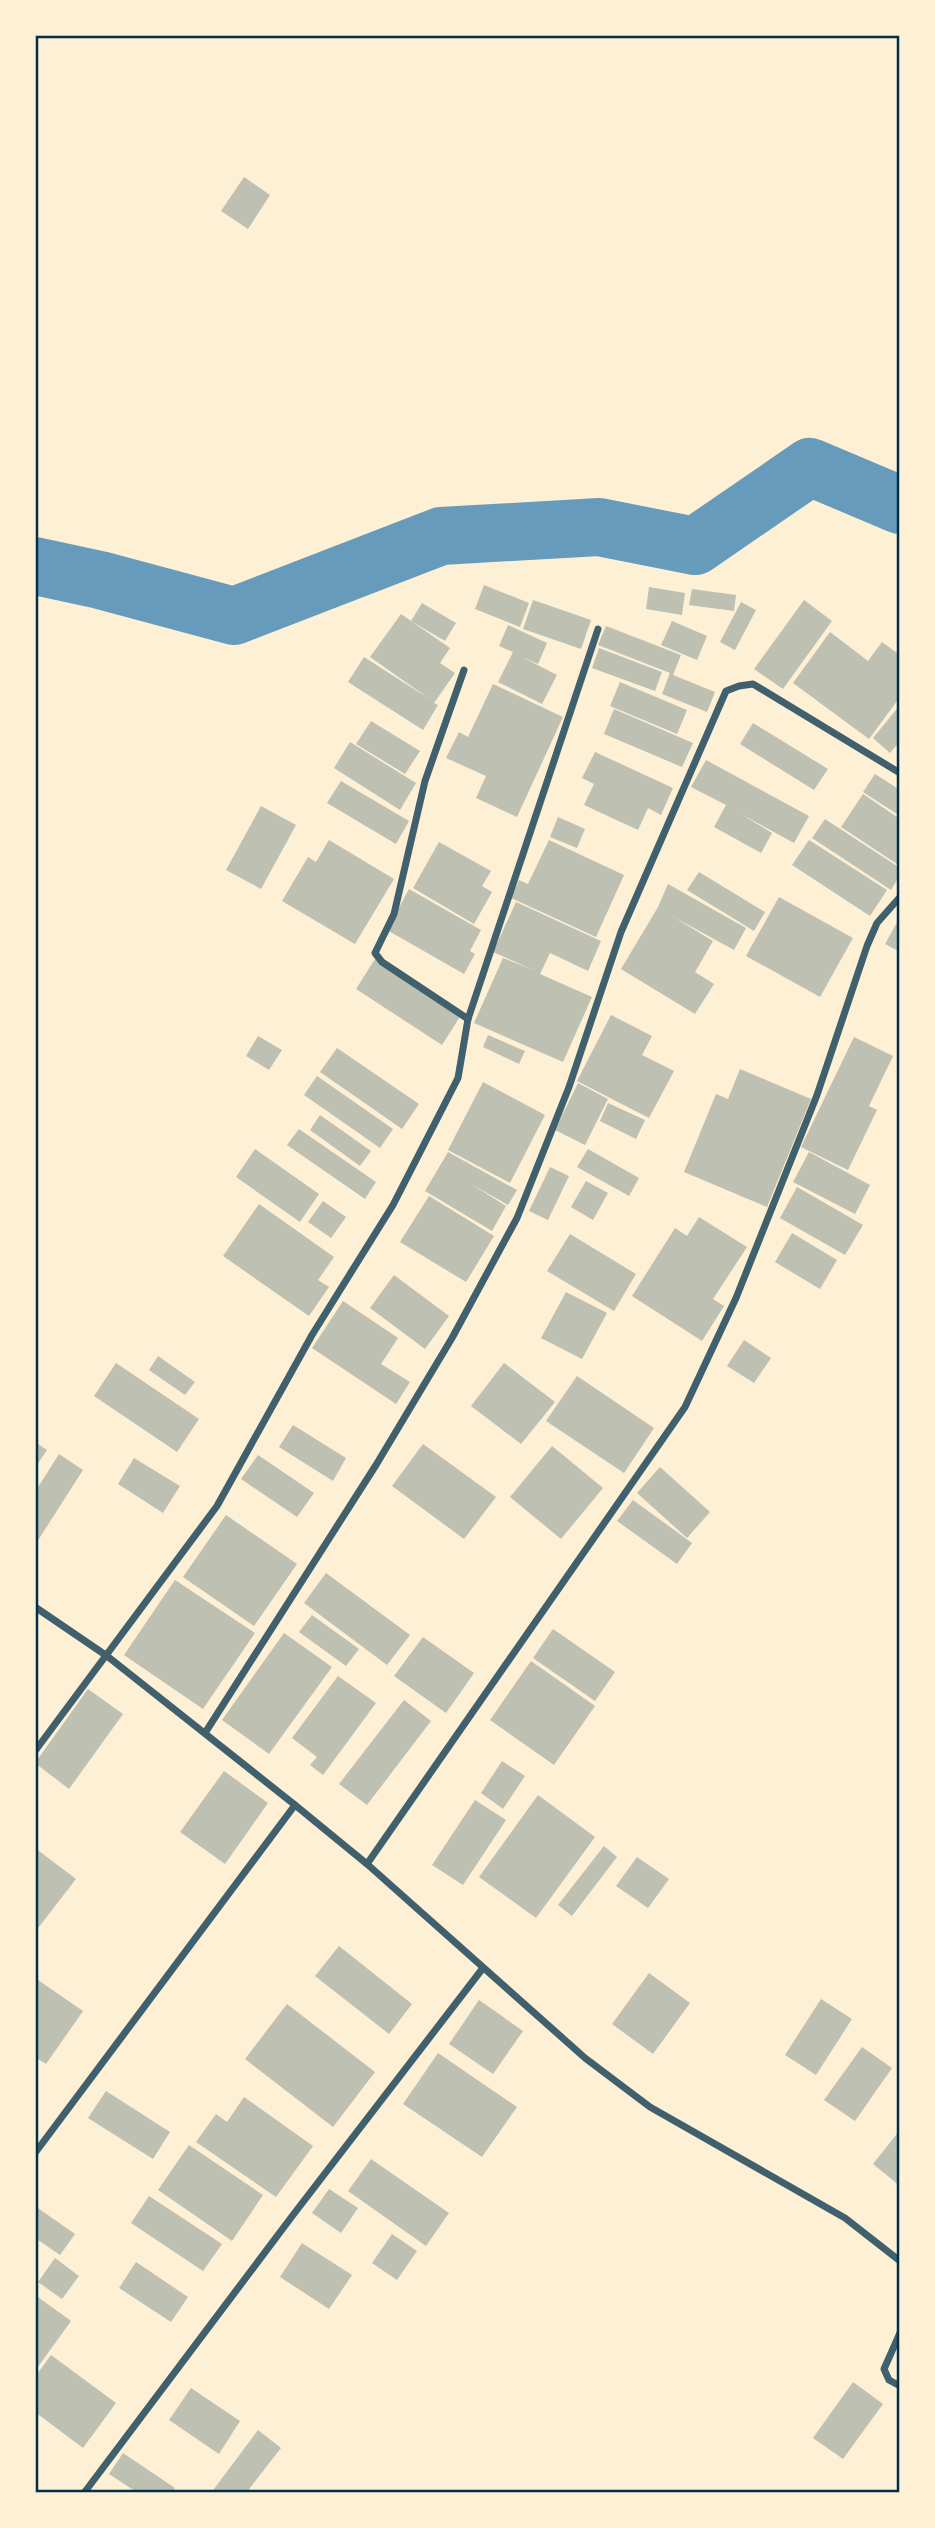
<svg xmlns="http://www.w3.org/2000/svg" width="935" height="2528" font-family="'Fira Sans',sans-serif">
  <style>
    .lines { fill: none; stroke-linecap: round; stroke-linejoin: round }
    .river { stroke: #669bbc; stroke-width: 58 }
    .building { fill: #bec0b2 }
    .minor { stroke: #3f606c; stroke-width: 7 }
    .neatline { fill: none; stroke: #003049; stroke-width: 2.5 }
  </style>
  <rect width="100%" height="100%" fill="#fdf0d5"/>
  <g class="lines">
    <!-- river -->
    <polyline class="river" points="35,566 100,580 234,616 441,536 599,527 695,546 810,467 900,505"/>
  </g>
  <!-- building -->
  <g class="building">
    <polygon points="244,177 270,195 248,229 221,211"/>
    <polygon points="484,585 529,603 520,627 475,609"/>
    <polygon points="649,587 685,593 682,615 646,609"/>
    <polygon points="692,589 736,595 734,611 689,605"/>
    <polygon points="533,600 591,620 581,649 523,629"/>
    <polygon points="804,600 832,621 783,689 754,669"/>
    <polygon points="741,602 756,610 735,650 720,642"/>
    <polygon points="422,603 456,623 445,641 411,621"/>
    <polygon points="401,614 450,648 440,663 455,673 434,703 438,705 423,730 348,682 364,657 431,700 370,657"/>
    <polygon points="672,621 707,636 697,660 661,645"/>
    <polygon points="508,625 547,643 538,664 522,657 557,675 542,704 498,682 513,652 499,646"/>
    <polygon points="606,626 681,655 673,675 715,692 707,712 662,694 670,673 598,645"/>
    <polygon points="830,632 868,661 882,642 900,655 900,697 869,739 793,683"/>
    <polygon points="599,648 662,672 655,691 592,668"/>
    <polygon points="620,682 687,710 677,734 610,706"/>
    <polygon points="493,684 563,717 517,817 476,798 486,776 446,758 459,732 468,737"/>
    <polygon points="900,705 900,741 890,753 873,738"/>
    <polygon points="614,709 693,743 682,767 604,734"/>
    <polygon points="371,721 420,751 405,774 356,744"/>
    <polygon points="753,723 828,769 814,790 740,744"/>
    <polygon points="350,742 416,783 400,810 334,768"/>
    <polygon points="595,752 673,788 661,815 648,808 638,830 584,805 594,784 582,778"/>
    <polygon points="706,760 809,816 794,843 741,814 772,833 761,853 714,827 726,805 691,787"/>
    <polygon points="875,774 900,790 900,816 863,792"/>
    <polygon points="341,781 409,821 396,844 327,803"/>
    <polygon points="863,794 900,819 900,866 841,827"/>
    <polygon points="261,806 296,825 261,889 226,870"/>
    <polygon points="558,817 585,829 577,848 550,837"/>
    <polygon points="825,819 900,868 900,875 891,890 812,838"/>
    <polygon points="329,840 394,879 355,944 282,901 308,857 316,862"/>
    <polygon points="549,840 624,875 596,937 511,898 519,880 528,884"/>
    <polygon points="809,840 887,890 870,916 792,865"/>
    <polygon points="439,842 491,871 482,886 492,892 474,924 413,888"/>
    <polygon points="699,872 765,912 754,931 687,890"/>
    <polygon points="668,884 746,928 734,950 672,916 713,941 695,972 714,984 695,1014 621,969 658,907"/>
    <polygon points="409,889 481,930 470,951 475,954 464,974 387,930"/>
    <polygon points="779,897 853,938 820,997 746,956"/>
    <polygon points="516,902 601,941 588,971 550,953 540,974 592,997 563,1062 474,1023 503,958 536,971 493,952"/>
    <polygon points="900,917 900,952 885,944"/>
    <polygon points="375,959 461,1015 442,1045 356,989"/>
    <polygon points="611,1015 652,1036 642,1055 674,1071 649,1118 577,1081"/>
    <polygon points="488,1035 525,1051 519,1064 483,1047"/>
    <polygon points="258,1036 282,1050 269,1070 246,1056"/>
    <polygon points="854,1037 893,1056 869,1106 877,1110 848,1170 801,1147"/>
    <polygon points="337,1048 419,1104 402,1129 320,1072"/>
    <polygon points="740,1069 811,1099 767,1207 684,1172 716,1094 728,1099"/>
    <polygon points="317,1076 393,1129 380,1148 304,1095"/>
    <polygon points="483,1082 545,1115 510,1183 448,1150"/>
    <polygon points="578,1083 608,1099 585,1145 555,1130"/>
    <polygon points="608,1103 645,1120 636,1139 600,1121"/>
    <polygon points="320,1115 371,1151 360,1166 310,1130"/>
    <polygon points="299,1129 376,1182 365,1199 287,1145"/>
    <polygon points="255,1149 319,1194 300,1222 236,1177"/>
    <polygon points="588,1149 639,1178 629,1196 577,1167"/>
    <polygon points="448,1152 517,1190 508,1205 471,1184 506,1206 492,1231 425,1191"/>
    <polygon points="809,1152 870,1185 855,1214 793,1182"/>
    <polygon points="550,1167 569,1176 548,1220 529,1211"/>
    <polygon points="586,1181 608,1193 593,1220 571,1207"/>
    <polygon points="797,1187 863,1225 845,1255 780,1218"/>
    <polygon points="429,1196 494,1236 466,1282 400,1242"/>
    <polygon points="323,1201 346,1217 331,1238 308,1222"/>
    <polygon points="259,1204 334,1257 318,1280 329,1287 309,1316 223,1256"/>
    <polygon points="699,1217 747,1247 713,1299 724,1306 702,1341 632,1296 675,1228 687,1236"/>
    <polygon points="792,1233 837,1260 820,1289 775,1262"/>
    <polygon points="570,1234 636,1274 614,1311 547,1271"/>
    <polygon points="394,1275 449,1316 425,1349 370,1308"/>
    <polygon points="566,1292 607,1313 582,1359 541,1338"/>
    <polygon points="343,1301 398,1338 381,1364 410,1382 396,1404 312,1348"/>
    <polygon points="744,1340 771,1358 754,1383 727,1366"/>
    <polygon points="158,1356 195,1382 185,1395 149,1370"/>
    <polygon points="116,1363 199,1419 177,1452 94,1396"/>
    <polygon points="504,1363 555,1402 521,1444 471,1406"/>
    <polygon points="577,1376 654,1428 624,1473 546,1421"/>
    <polygon points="293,1425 346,1458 333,1481 279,1447"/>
    <polygon points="35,1442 47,1450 35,1468"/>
    <polygon points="423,1444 496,1497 464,1539 392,1486"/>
    <polygon points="552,1446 603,1488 561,1539 510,1497"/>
    <polygon points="59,1454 83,1470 35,1545 35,1492"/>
    <polygon points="258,1455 314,1493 297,1517 241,1479"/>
    <polygon points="134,1458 180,1486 163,1513 118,1484"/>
    <polygon points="660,1467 710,1512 687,1538 637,1493"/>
    <polygon points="633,1500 692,1543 677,1564 617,1521"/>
    <polygon points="226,1515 297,1564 254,1626 183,1577"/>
    <polygon points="326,1573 410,1635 387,1665 304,1603"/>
    <polygon points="175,1580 255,1633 203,1709 124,1655"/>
    <polygon points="312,1615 359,1649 346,1666 299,1632"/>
    <polygon points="553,1629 615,1672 595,1701 533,1658"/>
    <polygon points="284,1633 332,1667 269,1754 222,1720"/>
    <polygon points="423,1637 474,1673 446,1713 394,1676"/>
    <polygon points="531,1661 595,1706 554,1765 490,1720"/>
    <polygon points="338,1676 376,1703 323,1775 310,1765 317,1757 292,1738"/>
    <polygon points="88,1689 123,1714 69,1789 35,1763"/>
    <polygon points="404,1700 431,1721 367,1805 339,1784"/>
    <polygon points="502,1761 525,1776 503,1809 481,1793"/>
    <polygon points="224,1771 268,1803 225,1864 180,1832"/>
    <polygon points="538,1795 595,1837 536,1918 479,1877"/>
    <polygon points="475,1800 506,1820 463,1885 432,1865"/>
    <polygon points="604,1846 617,1857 572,1916 558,1905"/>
    <polygon points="35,1848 76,1879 35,1932"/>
    <polygon points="637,1857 669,1879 648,1908 616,1886"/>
    <polygon points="339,1946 412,2004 389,2034 315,1976"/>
    <polygon points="649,1973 690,2003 653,2054 612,2024"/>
    <polygon points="35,1978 83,2011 46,2064 35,2057"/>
    <polygon points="821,1999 852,2019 816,2075 785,2055"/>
    <polygon points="479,2000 523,2031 493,2074 449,2044"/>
    <polygon points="287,2004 375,2072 333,2127 245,2059"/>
    <polygon points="862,2047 892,2068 855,2121 824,2100"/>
    <polygon points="438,2053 517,2107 482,2157 403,2104"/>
    <polygon points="106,2091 170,2132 153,2159 88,2118"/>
    <polygon points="244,2097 313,2146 276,2197 196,2142 216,2114 227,2122"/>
    <polygon points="900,2130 900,2186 873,2164"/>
    <polygon points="189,2145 263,2195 232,2241 158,2190"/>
    <polygon points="371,2159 449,2213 426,2246 348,2191"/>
    <polygon points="329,2189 358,2208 341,2233 312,2213"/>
    <polygon points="149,2196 222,2244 203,2271 131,2223"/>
    <polygon points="35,2206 75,2234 60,2255 35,2238"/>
    <polygon points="392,2234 417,2251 397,2280 372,2263"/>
    <polygon points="302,2243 352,2275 329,2309 280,2277"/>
    <polygon points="55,2258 79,2276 62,2299 38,2282"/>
    <polygon points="136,2262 188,2297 171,2322 119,2288"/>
    <polygon points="35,2295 71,2321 35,2371"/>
    <polygon points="51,2355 116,2403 83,2448 35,2412 35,2377"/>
    <polygon points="853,2382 883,2404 843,2459 813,2438"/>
    <polygon points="191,2388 240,2421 219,2454 169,2420"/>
    <polygon points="258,2430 281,2448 246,2493 211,2493"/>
    <polygon points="123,2453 175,2488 171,2493 138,2493 109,2474"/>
  </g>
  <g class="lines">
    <!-- minor -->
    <g class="minor">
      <polyline points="464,670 425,781 394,914 375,953 382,962 468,1019"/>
      <polyline points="35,1607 107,1656 295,1805 367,1864 585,2058 650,2107 845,2218 900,2261"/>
      <polyline points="205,1733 376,1465 452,1338 517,1218 569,1087 621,932 726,691 739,686 753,684 900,773"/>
      <polyline points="35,1751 217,1506 312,1335 393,1205 458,1078 468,1019 598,629"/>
      <polyline points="367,1864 685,1407 736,1298 817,1095 867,946 877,923 900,897"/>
      <polyline points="35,2153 295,1805"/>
      <polyline points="900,2333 884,2369 889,2380 900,2386"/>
      <polyline points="84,2493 293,2215 483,1968"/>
    </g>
  </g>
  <!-- border -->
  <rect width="935" height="2528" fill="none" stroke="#fdf0d5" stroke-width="74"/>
  <rect x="37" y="37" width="861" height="2454" class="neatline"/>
</svg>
